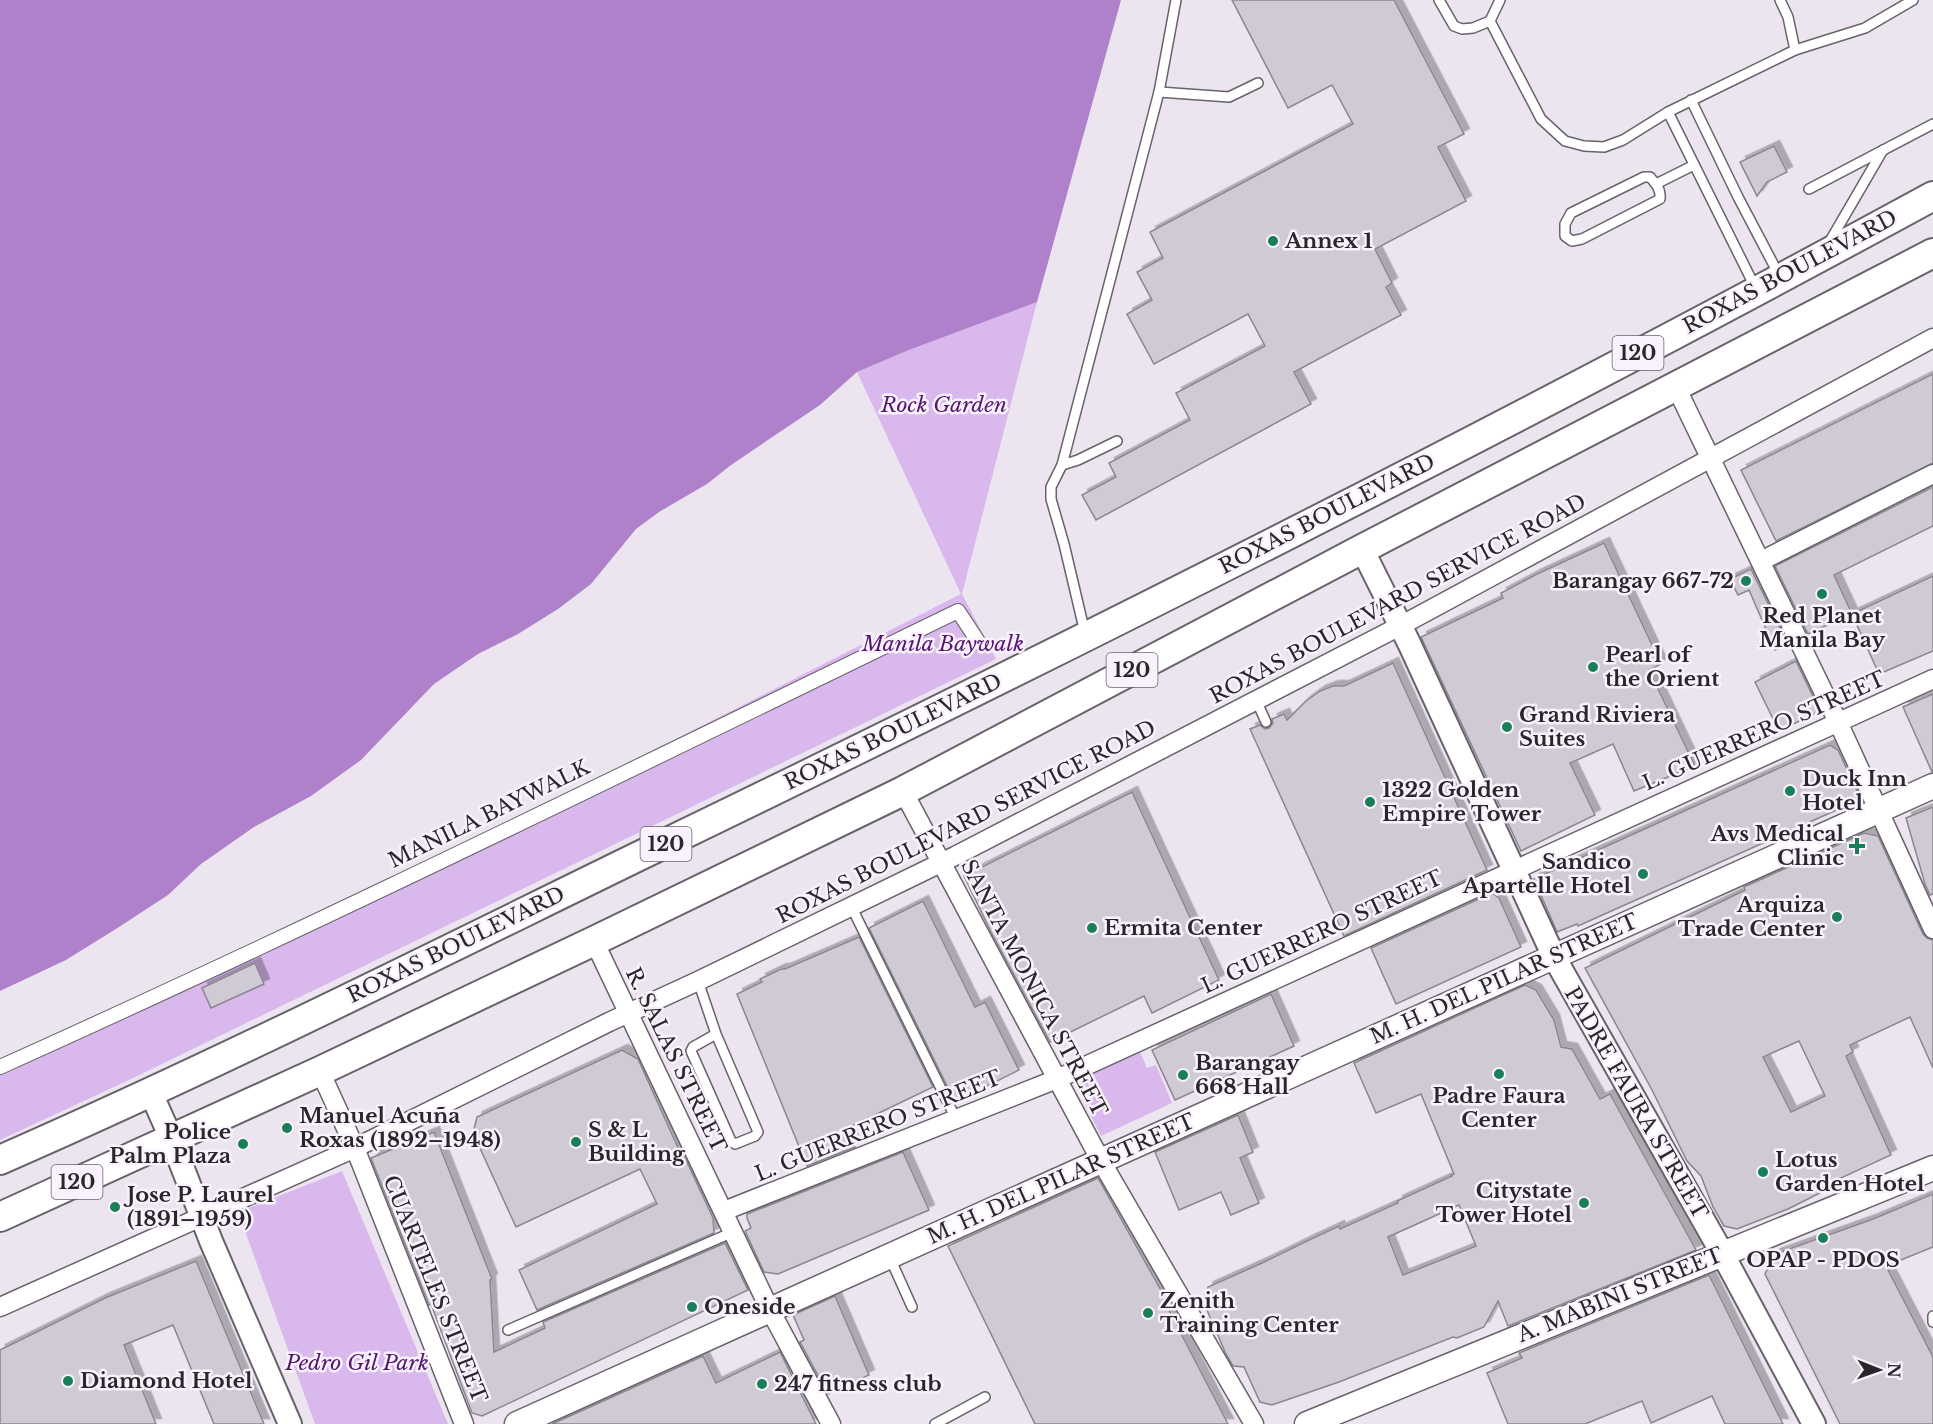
<svg xmlns="http://www.w3.org/2000/svg" width="1933" height="1424" font-family="'Libre Baskerville',serif">
  <style>
    .green { fill: #d9b8ed }
    .water { fill: #b081cb }
    .building { fill: #d0cad4; stroke: #8b858f; stroke-width: 1.5; fill-rule: evenodd; filter: url(#shadow) }
    .lines { fill: none; stroke-linecap: round; stroke-linejoin: round }
    .service-casing { stroke: #68626b; stroke-width: 12 }
    .pedestrian-casing { stroke: #68626b; stroke-width: 16 }
    .minor-casing { stroke: #68626b; stroke-width: 21 }
    .tertiary-casing { stroke: #68626b; stroke-width: 26 }
    .secondary-casing { stroke: #68626b; stroke-width: 27 }
    .trunk-casing { stroke: #68626b; stroke-width: 32 }
    .service { stroke: #fff; stroke-width: 9 }
    .pedestrian { stroke: #fff; stroke-width: 14 }
    .minor { stroke: #fff; stroke-width: 18 }
    .tertiary { stroke: #fff; stroke-width: 22 }
    .secondary { stroke: #fff; stroke-width: 24 }
    .trunk { stroke: #fff; stroke-width: 28 }
    .poi-dot { fill: #187f59; stroke: #f9f2fd; stroke-width: 2 }
    .labels { text-anchor: middle; dominant-baseline: central; stroke-width: 5; stroke-linejoin: round; paint-order: stroke }
    .shield { fill: #f9f2fd; stroke: #67646a; stroke-width: 1.5 }
    .shield-label { font-size: 20px; font-weight: bold; fill: #29272b }
    .poi-label { font-size: 21px; font-weight: bold; fill: #29272b; stroke: #f9f2fd; text-anchor: start }
    .street-label { font-size: 21px; fill: #29272b; stroke: #f9f2fd }
    .park-label { font-size: 21px; font-style: italic; fill: #54166f; stroke: #f9f2fd }
  </style>
  <defs>
    <filter id="shadow"><feDropShadow dx="5.5" dy="-5.5" stdDeviation="0" flood-color="#0004"/></filter>
  </defs>
  <rect width="100%" height="100%" fill="#ece5f0"/>
  <!-- green -->
  <g class="green">
    <polygon points="1037,302 962,594 996,659 131,1079 0,1140 0,1060 261,941 611,772 961,594 857,372 909,350"/>
    <polygon points="1140,1052 1147,1068 1156,1065 1172,1103 1101,1136 1074,1082"/>
    <polygon points="342,1171 448,1424 315,1424 238,1212"/>
  </g>
  <!-- water -->
  <polygon class="water" points="0,0 1121,0 1037,302 909,350 857,372 820,405 731,465 707,484 659,512 636,529 591,584 558,609 518,634 478,654 434,684 361,760 311,796 254,827 201,864 168,895 119,927 66,960 0,991"/>
  <!-- building -->
  <g class="building">
    <polygon points="1232,0 1394,0 1464,134 1438,147 1466,201 1375,249 1392,283 1386,287 1401,315 1294,372 1311,404 1096,520 1082,495 1116,477 1109,463 1190,420 1176,393 1265,346 1248,314 1154,364 1127,314 1152,300 1137,272 1163,258 1150,232 1353,124 1332,85 1288,108"/>
    <polygon points="1774,146 1787,172 1767,182 1757,196 1740,162"/>
    <polygon points="1933,374 1933,463 1776,541 1741,470"/>
    <polygon points="1933,487 1933,526 1834,575 1852,614 1808,634 1775,566"/>
    <polygon points="1604,543 1661,664 1649,670 1695,766 1634,791 1613,744 1570,763 1595,815 1521,851 1421,637 1503,598 1501,593 1537,574"/>
    <polygon points="1751,569 1788,644 1775,650 1749,590 1738,595 1730,579"/>
    <polygon points="1933,576 1933,651 1879,674 1852,614"/>
    <polygon points="1796,661 1820,711 1779,731 1755,682"/>
    <polygon points="1393,663 1487,870 1344,936 1250,729 1260,725 1265,729 1269,728 1273,723 1272,719 1284,714 1287,720 1306,701 1320,691 1333,686 1344,686"/>
    <polygon points="1933,694 1933,772 1932,772 1903,707"/>
    <polygon points="1830,745 1838,750 1857,791 1856,799 1841,808 1578,926 1577,924 1557,932 1534,879"/>
    <polygon points="1132,792 1219,980 1152,1013 1144,996 1050,1042 991,932 964,876"/>
    <polygon points="1933,807 1933,894 1930,895 1925,884 1906,818"/>
    <path d="M 1864,833 L 1878,836 L 1923,934 L 1927,938 L 1933,940 L 1933,1068 L 1910,1017 L 1850,1045 L 1853,1052 L 1846,1056 L 1891,1155 L 1832,1182 L 1834,1186 L 1788,1209 L 1737,1229 L 1724,1226 L 1713,1207 L 1701,1176 L 1687,1161 L 1652,1090 L 1585,968 L 1745,890 L 1744,887 ZM 1799,1041 L 1825,1096 L 1791,1112 L 1763,1057 Z"/>
    <polygon points="1492,893 1499,898 1521,947 1396,1004 1371,948"/>
    <polygon points="923,901 975,1007 985,1002 1019,1070 955,1102 869,928"/>
    <polygon points="859,937 933,1087 848,1128 855,1147 807,1166 737,994 762,982 760,979 781,969 785,969"/>
    <polygon points="255,963 264,984 211,1008 202,988"/>
    <path d="M 1525,985 L 1536,990 L 1554,1020 L 1561,1047 L 1572,1049 L 1600,1099 L 1610,1094 L 1696,1250 L 1508,1326 L 1498,1301 L 1484,1327 L 1457,1338 L 1453,1337 L 1339,1382 L 1272,1405 L 1260,1402 L 1244,1367 L 1233,1366 L 1226,1354 L 1203,1301 L 1208,1287 L 1262,1263 L 1309,1240 L 1339,1226 L 1340,1229 L 1398,1203 L 1397,1201 L 1452,1176 L 1451,1175 L 1454,1174 L 1421,1094 L 1376,1113 L 1354,1063 ZM 1459,1205 L 1476,1246 L 1403,1275 L 1388,1237 Z"/>
    <polygon points="1271,994 1294,1046 1175,1100 1152,1050"/>
    <polygon points="622,1050 638,1059 684,1161 686,1160 713,1218 714,1233 537,1310 519,1270 657,1204 640,1169 516,1227 473,1133 477,1117"/>
    <polygon points="1238,1115 1253,1152 1240,1158 1259,1203 1231,1215 1221,1192 1179,1210 1155,1152"/>
    <polygon points="434,1132 492,1279 490,1280 494,1352 545,1328 543,1322 725,1243 748,1290 482,1416 472,1413 431,1304 429,1305 371,1158"/>
    <polygon points="903,1152 929,1210 778,1274 764,1272 745,1231 751,1228 747,1218 747,1214"/>
    <polygon points="1098,1178 1162,1292 1160,1293 1228,1424 1035,1424 948,1246"/>
    <polygon points="1933,1194 1933,1247 1886,1266 1933,1357 1933,1424 1840,1424 1765,1274 1775,1254 1873,1219"/>
    <polygon points="196,1261 264,1424 214,1424 173,1325 124,1345 156,1424 0,1424 0,1350 105,1298"/>
    <polygon points="1709,1275 1783,1424 1725,1424 1712,1396 1651,1423 1642,1401 1585,1424 1508,1424 1487,1373 1522,1358 1519,1353"/>
    <polygon points="835,1296 869,1375 828,1394 800,1342 804,1340 793,1315"/>
    <polygon points="780,1352 816,1424 552,1424 703,1356 716,1383"/>
  </g>
  <g class="lines">
    <!-- service casing -->
    <g class="service-casing">
      <g id="service">
        <polyline points="1439,0 1454,26 1462,29 1473,28 1490,21 1500,0"/>
        <polyline points="1490,21 1541,119 1565,141 1584,146 1604,147 1623,140 1668,112 1795,50 1788,17 1780,0"/>
        <polyline points="1795,50 1865,28 1913,0"/>
        <polyline points="1159,92 1229,97 1258,83"/>
        <polyline points="1691,100 1738,197 1779,275"/>
        <polyline points="1668,112 1755,287"/>
        <path d="M 1644,177 L 1650,177 C 1656,184 1661,189 1660,199 L 1582,239 L 1572,241 L 1565,236 L 1565,224 L 1571,213 Z"/>
        <polyline points="1656,184 1694,165"/>
        <polyline points="1809,189 1933,124"/>
        <polyline points="1830,241 1883,150"/>
        <polyline points="1117,441 1078,460 1062,465 1159,92 1176,0"/>
        <polyline points="1062,465 1051,487 1051,499 1064,544 1085,633"/>
        <polyline points="1256,700 1266,722"/>
        <polyline points="851,906 956,1119"/>
        <polyline points="698,981 716,1034 758,1132 755,1136 735,1144 731,1141 691,1051 693,1047 716,1034"/>
        <polyline points="890,1258 912,1307"/>
        <polyline points="1933,1316 1933,1322"/>
        <polyline points="508,1330 733,1232"/>
        <polyline points="935,1424 985,1397"/>
      </g>
    </g>
    <!-- pedestrian casing -->
    <g class="pedestrian-casing">
      <path id="pedestrian" d="M 0,1067 C 323,922 640,765 958,611 L 979,643"/>
    </g>
    <!-- minor casing -->
    <g class="minor-casing">
      <g id="minor">
        <polyline points="1676,387 1838,722 1933,929"/>
        <polyline points="1761,561 1933,474"/>
        <polyline points="903,791 1101,1161 1254,1424"/>
        <polyline points="594,941 770,1310 831,1424"/>
        <polyline points="320,1071 355,1148 464,1424"/>
        <polyline points="724,1211 1057,1079 1933,679"/>
        <polyline points="0,1307 355,1148 609,1022 698,981 955,856 1400,626 1933,338"/>
      </g>
    </g>
    <!-- tertiary casing -->
    <g class="tertiary-casing">
      <g id="tertiary">
        <polyline points="1362,549 1409,643 1554,957 1722,1253 1814,1424"/>
        <polyline points="151,1093 171,1138 211,1241 290,1424"/>
      </g>
    </g>
    <!-- secondary casing -->
    <g class="secondary-casing">
      <g id="secondary">
        <polyline points="517,1424 1933,786"/>
        <polyline points="1307,1424 1933,1168"/>
      </g>
    </g>
    <!-- trunk casing -->
    <g class="trunk-casing">
      <g id="trunk">
        <path d="M 0,1160 C 215,1066 426,960 637,857 C 1074,646 1507,428 1933,196"/>
        <polyline points="0,1217 320,1071 594,941 903,791 1362,549 1933,253"/>
      </g>
    </g>
    <!-- service -->
    <use href="#service" class="service"/>
    <!-- pedestrian -->
    <use href="#pedestrian" class="pedestrian"/>
    <!-- minor -->
    <use href="#minor" class="minor"/>
    <!-- tertiary -->
    <use href="#tertiary" class="tertiary"/>
    <!-- secondary -->
    <use href="#secondary" class="secondary"/>
    <!-- trunk -->
    <use href="#trunk" class="trunk"/>
  </g>
  <!-- markers -->
  <g class="poi-dot">
    <circle cx="1273" cy="241" r="6"/>
    <circle cx="1746" cy="581" r="6"/>
    <circle cx="1822" cy="594" r="6"/>
    <circle cx="1593" cy="667" r="6"/>
    <circle cx="1507" cy="727" r="6"/>
    <circle cx="1790" cy="791" r="6"/>
    <circle cx="1370" cy="802" r="6"/>
    <path d="M1854 837h6v6h6v6h-6v6h-6v-6h-6v-6h6z"/>
    <circle cx="1643" cy="874" r="6"/>
    <circle cx="1837" cy="917" r="6"/>
    <circle cx="1092" cy="928" r="6"/>
    <circle cx="1499" cy="1074" r="6"/>
    <circle cx="1183" cy="1075" r="6"/>
    <circle cx="287" cy="1128" r="6"/>
    <circle cx="576" cy="1142" r="6"/>
    <circle cx="243" cy="1144" r="6"/>
    <circle cx="1763" cy="1172" r="6"/>
    <circle cx="1584" cy="1203" r="6"/>
    <circle cx="115" cy="1207" r="6"/>
    <circle cx="1823" cy="1238" r="6"/>
    <circle cx="692" cy="1307" r="6"/>
    <circle cx="1148" cy="1313" r="6"/>
    <circle cx="68" cy="1381" r="6"/>
    <circle cx="762" cy="1384" r="6"/>
  </g>
  <g class="labels">
    <!-- shield labels -->
    <g class="shield">
      <rect x="1612.5" y="336" width="51" height="34" rx="4.5"/>
      <rect x="1106.5" y="653" width="51" height="34" rx="4.5"/>
      <rect x="640.5" y="827" width="51" height="34" rx="4.5"/>
      <rect x="51.5" y="1165" width="51" height="34" rx="4.5"/>
    </g>
    <g class="shield-label">
      <text x="1638" y="353">120</text>
      <text x="1132" y="670">120</text>
      <text x="666" y="844">120</text>
      <text x="77" y="1182">120</text>
    </g>
    <!-- poi labels -->
    <g class="poi-label">
      <text x="1285" y="241">Annex 1</text>
      <text x="1734" y="581" text-anchor="end">Barangay 667-72</text>
      <text x="1822" y="616" text-anchor="middle">Red Planet<tspan x="1822" dy="24">Manila Bay</tspan></text>
      <text x="1605" y="655">Pearl of<tspan x="1605" dy="24">the Orient</tspan></text>
      <text x="1519" y="715">Grand Riviera<tspan x="1519" dy="24">Suites</tspan></text>
      <text x="1802" y="779">Duck Inn<tspan x="1802" dy="24">Hotel</tspan></text>
      <text x="1382" y="790">1322 Golden<tspan x="1382" dy="24">Empire Tower</tspan></text>
      <text x="1844" y="834" text-anchor="end">Avs Medical<tspan x="1844" dy="24">Clinic</tspan></text>
      <text x="1631" y="862" text-anchor="end">Sandico<tspan x="1631" dy="24">Apartelle Hotel</tspan></text>
      <text x="1825" y="905" text-anchor="end">Arquiza<tspan x="1825" dy="24">Trade Center</tspan></text>
      <text x="1104" y="928">Ermita Center</text>
      <text x="1195" y="1063">Barangay<tspan x="1195" dy="24">668 Hall</tspan></text>
      <text x="1499" y="1096" text-anchor="middle">Padre Faura<tspan x="1499" dy="24">Center</tspan></text>
      <text x="299" y="1116">Manuel Acuña<tspan x="299" dy="24">Roxas (1892–1948)</tspan></text>
      <text x="588" y="1130">S &amp; L<tspan x="588" dy="24">Building</tspan></text>
      <text x="231" y="1132" text-anchor="end">Police<tspan x="231" dy="24">Palm Plaza</tspan></text>
      <text x="1775" y="1160">Lotus<tspan x="1775" dy="24">Garden Hotel</tspan></text>
      <text x="1572" y="1191" text-anchor="end">Citystate<tspan x="1572" dy="24">Tower Hotel</tspan></text>
      <text x="127" y="1195">Jose P. Laurel<tspan x="127" dy="24">(1891–1959)</tspan></text>
      <text x="1823" y="1260" text-anchor="middle">OPAP - PDOS</text>
      <text x="1160" y="1301">Zenith<tspan x="1160" dy="24">Training Center</tspan></text>
      <text x="704" y="1307">Oneside</text>
      <text x="80" y="1381">Diamond Hotel</text>
      <text x="774" y="1384">247 fitness club</text>
    </g>
    <!-- street labels -->
    <g class="street-label">
      <text transform="translate(1790 272) rotate(-28)">ROXAS BOULEVARD</text>
      <text transform="translate(1327 514) rotate(-27)">ROXAS BOULEVARD</text>
      <text transform="translate(1398 599) rotate(-28)">ROXAS BOULEVARD SERVICE ROAD</text>
      <text transform="translate(1764 731) rotate(-24)">L. GUERRERO STREET</text>
      <text transform="translate(893 732) rotate(-26)">ROXAS BOULEVARD</text>
      <text transform="translate(489 814) rotate(-26)">MANILA BAYWALK</text>
      <text transform="translate(966 822) rotate(-27)">ROXAS BOULEVARD SERVICE ROAD</text>
      <text transform="translate(1322 932) rotate(-25)">L. GUERRERO STREET</text>
      <text transform="translate(456 945) rotate(-26)">ROXAS BOULEVARD</text>
      <text transform="translate(1504 979) rotate(-24)">M. H. DEL PILAR STREET</text>
      <text transform="translate(1034 988) rotate(62)">SANTA MONICA STREET</text>
      <text transform="translate(676 1060) rotate(64)">R. SALAS STREET</text>
      <text transform="translate(1636 1103) rotate(60)">PADRE FAURA STREET</text>
      <text transform="translate(878 1126) rotate(-22)">L. GUERRERO STREET</text>
      <text transform="translate(1061 1179) rotate(-24)">M. H. DEL PILAR STREET</text>
      <text transform="translate(435 1289) rotate(68)">CUARTELES STREET</text>
      <text transform="translate(1620 1295) rotate(-22)">A. MABINI STREET</text>
    </g>
    <!-- park labels -->
    <g class="park-label">
      <text x="944" y="405">Rock Garden</text>
      <text x="943" y="644">Manila Baywalk</text>
      <text x="357" y="1363">Pedro Gil Park</text>
    </g>
  </g>
  <!-- north arrow -->
  <g transform="translate(1879 1370) rotate(91)" stroke="#f9f2fd" stroke-width="4.5" paint-order="stroke">
  <path d="M0-4.5L10 22L0 15L-10 22Z" fill="#29272b"/>
  <text y="-9" font-size="16" font-weight="bold" text-anchor="middle" fill="#29272b">N</text>
  </g>
</svg>
